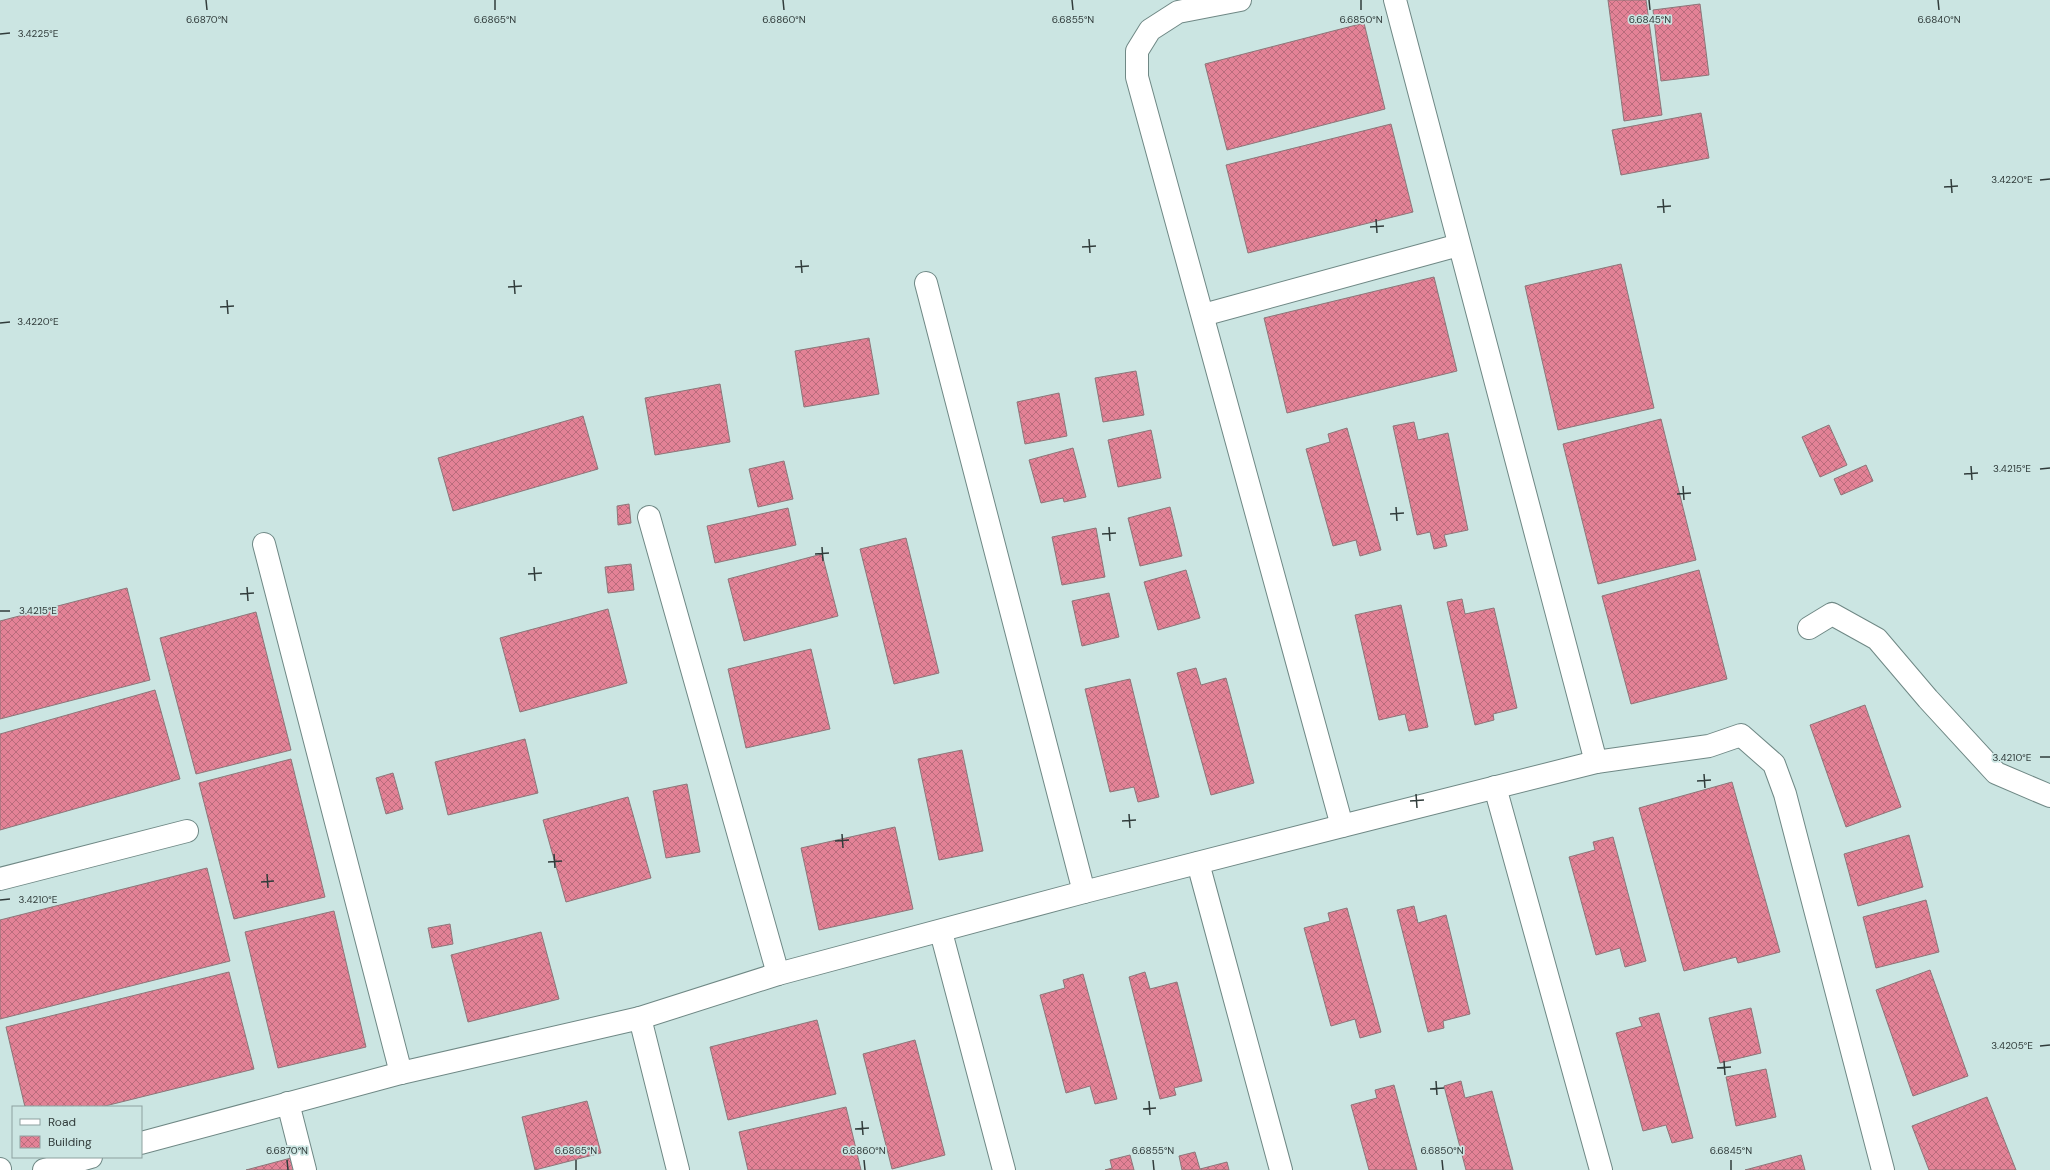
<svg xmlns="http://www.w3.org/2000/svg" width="2050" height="1170" font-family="'DM Sans',sans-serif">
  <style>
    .building { fill: url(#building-cross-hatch); stroke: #8c7679 }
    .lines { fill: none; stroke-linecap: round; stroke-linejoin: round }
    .street-casing { stroke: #6f8885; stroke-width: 24 }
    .street { stroke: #fff; stroke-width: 22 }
    .ticks { fill: none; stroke: #313c3b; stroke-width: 1.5 }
    .ticks-label { font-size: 10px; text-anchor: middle; fill: #313c3b; stroke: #cbe5e2; stroke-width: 3.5; stroke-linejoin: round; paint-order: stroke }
  </style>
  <defs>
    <pattern id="building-cross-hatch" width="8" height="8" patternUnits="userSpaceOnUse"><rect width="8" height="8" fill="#e38296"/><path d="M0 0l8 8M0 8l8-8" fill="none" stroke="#b96c7c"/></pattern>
  </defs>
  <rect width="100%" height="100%" fill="#cbe5e2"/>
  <!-- building -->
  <g class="building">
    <polygon points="1608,0 1646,0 1662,115 1624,121"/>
    <polygon points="1700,4 1709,75 1661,81 1653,10"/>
    <polygon points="1364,23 1385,109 1227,150 1205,64"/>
    <polygon points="1701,113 1709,158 1621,175 1612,130"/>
    <polygon points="1391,124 1413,212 1248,253 1226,165"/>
    <polygon points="1621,264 1654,408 1558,430 1525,286"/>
    <polygon points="1434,277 1457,371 1287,413 1264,318"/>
    <polygon points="869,338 879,394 804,407 795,351"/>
    <polygon points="1136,371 1144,415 1103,422 1095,378"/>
    <polygon points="720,384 730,442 655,455 645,398"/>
    <polygon points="1059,393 1067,436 1025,444 1017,402"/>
    <polygon points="583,416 598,469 453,511 438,458"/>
    <polygon points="1661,419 1696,560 1598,584 1563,444"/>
    <polygon points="1414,422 1418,440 1448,433 1468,530 1444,535 1447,546 1434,549 1430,532 1417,535 1393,426"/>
    <polygon points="1829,425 1847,465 1820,477 1802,437"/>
    <polygon points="1347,428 1381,550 1360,556 1356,540 1333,546 1306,449 1330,442 1328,434"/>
    <polygon points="1151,430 1161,478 1118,487 1108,440"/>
    <polygon points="1073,448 1086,497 1064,502 1063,498 1041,503 1029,460"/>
    <polygon points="784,461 793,499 758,507 749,469"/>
    <polygon points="1866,465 1873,481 1841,495 1834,479"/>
    <polygon points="629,504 631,523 618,525 617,506"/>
    <polygon points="1170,507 1182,556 1140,566 1128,518"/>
    <polygon points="788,508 796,545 715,563 707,526"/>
    <polygon points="1096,528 1105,577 1062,585 1052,537"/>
    <polygon points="906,538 939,673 894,684 860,549"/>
    <polygon points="822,554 838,616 744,641 728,579"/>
    <polygon points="631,564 634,590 608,593 605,567"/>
    <polygon points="1186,570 1200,618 1158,630 1144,582"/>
    <polygon points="1699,570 1727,679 1631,704 1602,596"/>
    <polygon points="127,588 150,680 0,719 0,621"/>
    <polygon points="1109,593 1119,637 1082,646 1072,601"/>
    <polygon points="1462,599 1465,614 1494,608 1517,708 1493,714 1494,720 1475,725 1447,602"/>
    <polygon points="1401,605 1428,727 1409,731 1405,714 1379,720 1355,615"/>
    <polygon points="608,609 627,683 520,712 500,638"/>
    <polygon points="256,612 291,750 196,774 160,638"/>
    <polygon points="811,649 830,729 746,748 728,669"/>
    <polygon points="1196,668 1201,685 1226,678 1254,783 1211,795 1177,673"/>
    <polygon points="1130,679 1159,797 1138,802 1134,787 1110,792 1085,689"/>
    <polygon points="155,690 180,779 0,830 0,734"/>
    <polygon points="1865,705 1901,807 1846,827 1810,725"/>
    <polygon points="525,739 538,793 448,815 435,762"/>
    <polygon points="962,750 983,851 939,860 918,759"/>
    <polygon points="291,759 325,897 234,919 199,783"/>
    <polygon points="393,773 403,809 386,814 376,778"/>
    <polygon points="1732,782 1780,952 1738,963 1736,957 1684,971 1639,808"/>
    <polygon points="687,784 700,852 666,858 653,791"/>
    <polygon points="628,797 651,878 566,902 543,820"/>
    <polygon points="895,827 913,909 819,930 801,848"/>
    <polygon points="1909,835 1923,887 1858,906 1844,854"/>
    <polygon points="1613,837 1646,961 1625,967 1620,948 1596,955 1569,857 1595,850 1593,842"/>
    <polygon points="207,868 230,961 0,1019 0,920"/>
    <polygon points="1926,900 1939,952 1876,968 1863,917"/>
    <polygon points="1414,906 1418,923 1446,915 1470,1014 1443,1021 1444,1028 1428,1032 1397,910"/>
    <polygon points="1347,908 1381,1032 1360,1038 1355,1019 1331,1026 1304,928 1330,921 1328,913"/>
    <polygon points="334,911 366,1047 278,1068 245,932"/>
    <polygon points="450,924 453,944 432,948 428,928"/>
    <polygon points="541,932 559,999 468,1022 451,955"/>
    <polygon points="1930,970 1968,1076 1913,1096 1876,990"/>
    <polygon points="229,972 254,1069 101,1107 25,1107 6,1027"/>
    <polygon points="1145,972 1150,989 1177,982 1202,1081 1174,1088 1176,1095 1160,1099 1129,977"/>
    <polygon points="1083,974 1117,1099 1095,1104 1090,1086 1066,1093 1040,995 1065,988 1063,980"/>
    <polygon points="1751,1008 1761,1053 1720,1063 1709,1018"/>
    <polygon points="1659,1013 1693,1138 1672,1143 1666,1125 1643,1131 1616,1033 1642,1026 1639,1018"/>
    <polygon points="817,1020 836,1094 728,1120 710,1047"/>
    <polygon points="915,1040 945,1155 892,1169 863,1054"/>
    <polygon points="1766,1069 1776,1117 1736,1126 1726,1077"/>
    <polygon points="1461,1081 1465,1098 1492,1091 1513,1170 1466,1170 1444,1086"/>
    <polygon points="1394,1085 1417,1170 1369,1170 1351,1105 1377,1098 1375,1090"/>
    <polygon points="1987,1097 2016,1170 1929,1170 1912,1126"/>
    <polygon points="587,1101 601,1153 535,1170 522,1117"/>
    <polygon points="846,1107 861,1170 748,1170 739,1132"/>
    <polygon points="1195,1152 1200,1169 1227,1162 1229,1170 1182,1170 1179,1156"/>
    <polygon points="1130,1155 1134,1170 1105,1170 1112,1168 1110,1160"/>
    <polygon points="1801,1155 1805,1170 1745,1170"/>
    <polygon points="291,1158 294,1170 246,1170"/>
  </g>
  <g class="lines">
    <!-- street casing -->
    <g class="street-casing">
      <g id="street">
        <polyline points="1240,0 1178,12 1150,30 1137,51 1137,77 1342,826"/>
        <polyline points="1395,0 1596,762"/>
        <polyline points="926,283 1084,892"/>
        <polyline points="1203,315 1459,245"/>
        <polyline points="649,517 778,974"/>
        <polyline points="264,544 401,1073"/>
        <polyline points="1809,628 1832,614 1877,639 1928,699 1996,773 2050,796"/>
        <polyline points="1495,787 1601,1170"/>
        <polyline points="1198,863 1281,1170"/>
        <polyline points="0,879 187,831"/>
        <polyline points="941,932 1004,1170"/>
        <polyline points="640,1018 678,1170"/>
        <polyline points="288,1103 305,1170"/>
        <polyline points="141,1143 401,1073 640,1018 778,974 1084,892 1342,826 1596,762 1709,746 1741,735 1774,764 1785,794 1883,1170"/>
        <polyline points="0,1169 0,1170"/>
        <polyline points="44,1170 91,1157"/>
      </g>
    </g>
    <!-- street -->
    <use href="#street" class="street"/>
  </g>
  <!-- ticks -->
  <path class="ticks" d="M 206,0 L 207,10M 495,0 L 495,10M 783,0 L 784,10M 1072,0 L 1073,10M 1361,0 L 1361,10M 1649,0 L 1650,10M 1938,0 L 1939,10M 0,34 L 10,33M 1951,179 L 1952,193M 2040,180 L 2050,179M 1944,187 L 1958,186M 1663,199 L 1664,213M 1657,207 L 1671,206M 1376,219 L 1377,233M 1370,227 L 1384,226M 1089,239 L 1090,253M 1082,247 L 1096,246M 801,260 L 802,273M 795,267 L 809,266M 514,280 L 515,294M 508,287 L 522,286M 227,300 L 228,314M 220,307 L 234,306M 0,323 L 10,322M 1971,466 L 1972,480M 2040,469 L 2050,468M 1964,474 L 1978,473M 1683,486 L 1684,500M 1677,494 L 1691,493M 1396,507 L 1397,521M 1390,514 L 1404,513M 1109,527 L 1110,541M 1102,534 L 1116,533M 822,547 L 823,561M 815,554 L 829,553M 534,567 L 535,581M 528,574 L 542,573M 247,587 L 248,601M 240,594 L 254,593M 0,611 L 10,611M 2040,757 L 2050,757M 1704,774 L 1705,788M 1697,781 L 1711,780M 1416,794 L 1417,808M 1410,801 L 1424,800M 1129,814 L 1130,828M 1122,821 L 1136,820M 842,834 L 843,848M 835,841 L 849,840M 554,854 L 555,868M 548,862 L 562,861M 267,874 L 268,888M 261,882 L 274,881M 0,900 L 10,899M 2040,1046 L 2050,1045M 1724,1061 L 1725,1075M 1717,1068 L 1731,1067M 1436,1081 L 1437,1095M 1430,1089 L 1444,1088M 1149,1101 L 1150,1115M 1143,1109 L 1156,1108M 862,1121 L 863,1135M 855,1129 L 869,1128M 287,1160 L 288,1170M 576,1160 L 576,1170M 864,1160 L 865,1170M 1153,1160 L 1154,1170M 1442,1160 L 1443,1170M 1731,1160 L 1731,1170"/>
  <g class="ticks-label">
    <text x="207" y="23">6.6870°N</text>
    <text x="495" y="23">6.6865°N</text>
    <text x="784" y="23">6.6860°N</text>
    <text x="1073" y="23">6.6855°N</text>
    <text x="1361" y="23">6.6850°N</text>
    <text x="1650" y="23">6.6845°N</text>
    <text x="1939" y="23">6.6840°N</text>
    <text x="38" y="37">3.4225°E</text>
    <text x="2012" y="183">3.4220°E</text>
    <text x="38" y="325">3.4220°E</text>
    <text x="2012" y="472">3.4215°E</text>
    <text x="38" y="614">3.4215°E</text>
    <text x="2012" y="761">3.4210°E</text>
    <text x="38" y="903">3.4210°E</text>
    <text x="2012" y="1049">3.4205°E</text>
    <text x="287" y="1154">6.6870°N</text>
    <text x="576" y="1154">6.6865°N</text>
    <text x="864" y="1154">6.6860°N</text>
    <text x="1153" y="1154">6.6855°N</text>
    <text x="1442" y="1154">6.6850°N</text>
    <text x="1731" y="1154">6.6845°N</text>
  </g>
  <!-- legend -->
  <rect x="12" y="1106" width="130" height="52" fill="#cbe5e2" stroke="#8da19f"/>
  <rect x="20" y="1119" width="20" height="6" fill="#ffffff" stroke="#8da19f"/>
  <text x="48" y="1126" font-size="12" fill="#313c3b">Road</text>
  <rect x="20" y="1136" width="20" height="12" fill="url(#building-cross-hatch)" stroke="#8da19f"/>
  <text x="48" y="1146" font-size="12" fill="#313c3b">Building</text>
</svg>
